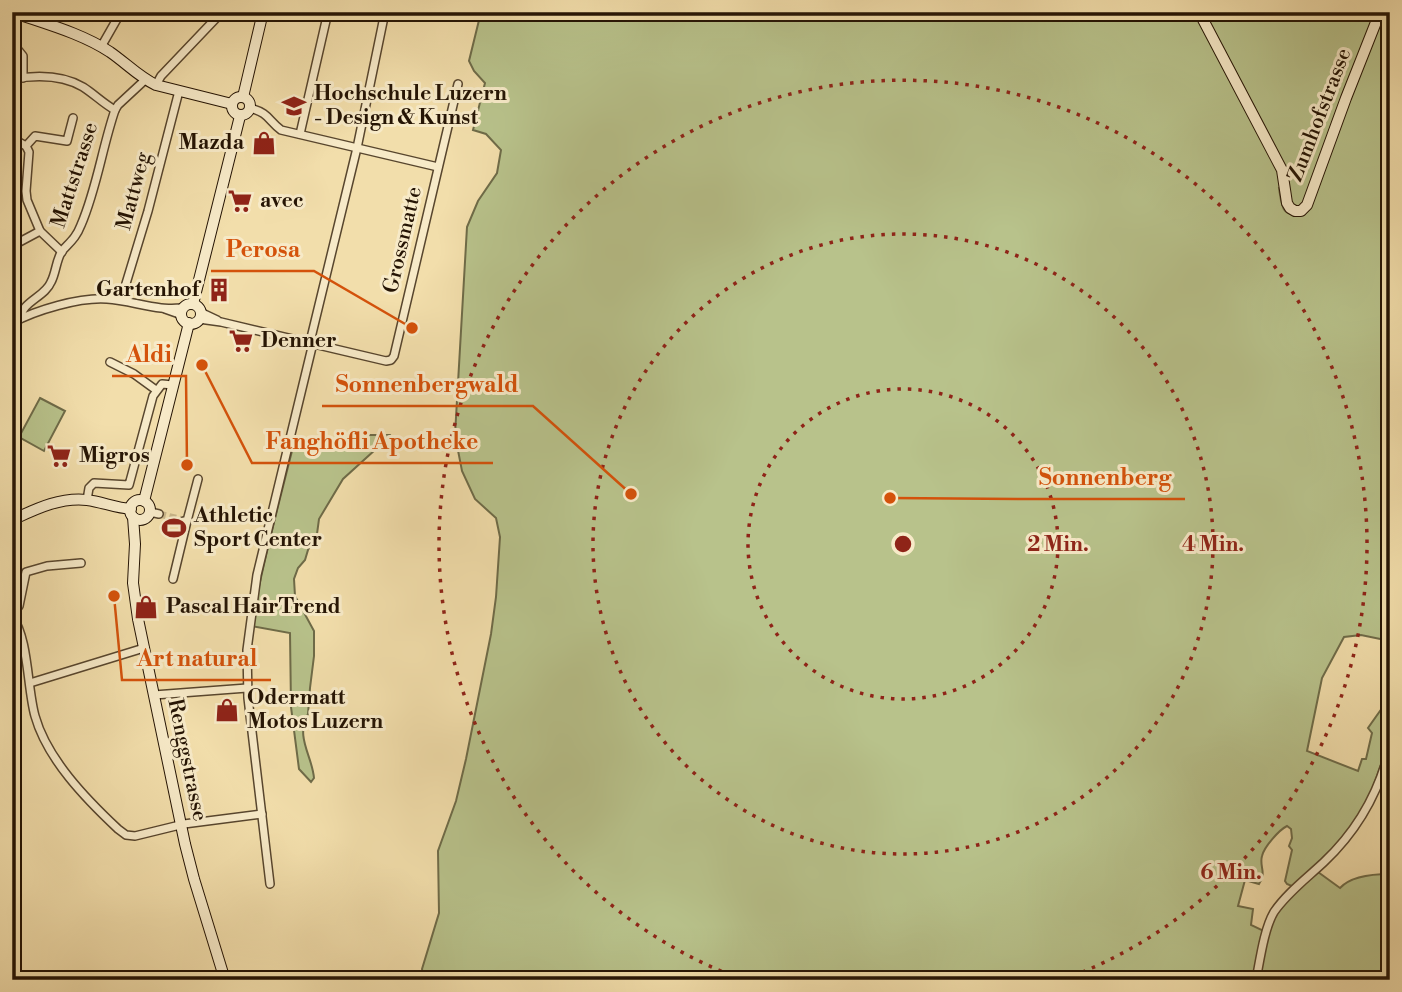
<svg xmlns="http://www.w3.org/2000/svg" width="1402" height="992" font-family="'Libre Bodoni',serif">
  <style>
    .green { fill: #b8c28b; stroke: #6e6b48; stroke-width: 2 }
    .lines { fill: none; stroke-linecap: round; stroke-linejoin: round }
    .street-tunnel { stroke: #c9b68a; stroke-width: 7; stroke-dasharray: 7 3.5; stroke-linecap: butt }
    .street-casing { stroke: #58462e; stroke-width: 10 }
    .secondary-casing { stroke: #251404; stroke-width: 12 }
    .street { stroke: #f7eac8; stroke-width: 7 }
    .secondary { stroke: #f7eac8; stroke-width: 10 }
    .ring { fill: none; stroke: #8f2418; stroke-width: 3.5; stroke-dasharray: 3.5 7 }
    .labels { text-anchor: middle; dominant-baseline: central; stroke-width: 6; stroke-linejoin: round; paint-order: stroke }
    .poi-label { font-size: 21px; font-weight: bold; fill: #251404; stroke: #f7eac8; text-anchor: start }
    .street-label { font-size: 21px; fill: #251404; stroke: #f7eac8 }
    .centre { fill: #8f2418; stroke: #f7eac8; stroke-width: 3.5 }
    .ring-label { font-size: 21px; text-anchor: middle; font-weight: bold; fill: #8f2418; stroke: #f7eac8; stroke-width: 6; stroke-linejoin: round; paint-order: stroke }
    .leader { fill: none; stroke: #d4520b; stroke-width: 2.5 }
    .callout-dot { fill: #d4520b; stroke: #f7eac8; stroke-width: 2.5 }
    .callout-label { font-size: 23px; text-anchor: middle; font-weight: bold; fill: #d4520b; stroke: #f7eac8; stroke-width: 6; stroke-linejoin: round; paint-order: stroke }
  </style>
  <rect width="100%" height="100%" fill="#f2deab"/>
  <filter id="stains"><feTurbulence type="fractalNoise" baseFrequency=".00286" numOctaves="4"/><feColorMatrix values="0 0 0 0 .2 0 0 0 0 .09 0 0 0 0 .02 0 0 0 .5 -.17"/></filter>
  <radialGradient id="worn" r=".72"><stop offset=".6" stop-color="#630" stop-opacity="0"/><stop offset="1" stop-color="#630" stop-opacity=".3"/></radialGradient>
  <!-- green -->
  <g class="green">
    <path d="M 481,12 L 1197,12 L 1275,162 L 1283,187 L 1279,188 C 1282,207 1281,217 1304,215 L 1310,207 L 1382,12 L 1390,12 L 1390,641 L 1361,635 L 1344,637 L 1322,678 L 1307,751 L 1358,771 L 1362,759 L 1366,759 L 1372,733 L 1368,728 L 1387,701 L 1390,700 L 1390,726 L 1387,748 L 1368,801 L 1350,832 L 1294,887 L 1287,884 L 1285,881 L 1292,850 L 1289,846 L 1292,838 L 1291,829 L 1287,826 C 1279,830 1264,847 1262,856 C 1259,867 1267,872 1259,884 L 1245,880 L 1238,906 L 1253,909 L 1251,925 L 1266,932 L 1254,980 L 424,980 L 422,969 L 439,913 L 438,851 L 456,801 L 466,759 L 491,634 L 496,597 L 500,537 L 496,518 L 475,499 L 462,471 L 455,435 L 467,227 L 478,201 L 497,173 L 501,150 L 486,134 L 473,130 L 485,83 L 474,71 L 469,61 Z"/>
    <polygon points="1201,12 1378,12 1301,209 1292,206 1283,167"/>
    <polygon points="40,398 65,411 44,451 19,437"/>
    <path d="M 362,435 L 389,435 L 376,449 L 343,479 L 319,519 L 317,534 L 308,550 L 305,560 L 298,568 L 294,579 L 295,596 L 314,631 L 314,656 L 310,688 L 308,714 C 295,737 312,755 314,778 L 311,782 L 299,769 L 291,707 L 290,633 L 251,626 C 262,565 278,507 293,447 Z"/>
    <path d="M 1318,872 L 1340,888 C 1351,876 1374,874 1390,874 L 1390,980 L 1258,980 C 1263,954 1266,923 1285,902 C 1295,891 1307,882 1318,872 Z"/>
  </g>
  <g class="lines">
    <!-- street-tunnel -->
    <polyline class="street-tunnel" points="159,514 183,520"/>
    <!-- street casing -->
    <g class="street-casing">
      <g id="street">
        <polyline points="101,47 121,12"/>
        <polyline points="12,48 19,51 23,56 23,78"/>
        <path d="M 12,79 C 35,75 63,75 83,87 C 94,94 104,104 115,110"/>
        <polyline points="156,85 161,76 222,12"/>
        <path d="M 250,108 C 269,113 268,120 281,130 L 438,167"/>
        <polyline points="300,134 328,12"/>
        <polyline points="12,138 26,146 29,152 26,191 27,200 40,231 62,252"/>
        <polyline points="26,146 35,136 67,141 73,118"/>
        <polyline points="12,246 40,231"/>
        <polyline points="121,300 148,211 179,91"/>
        <polyline points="165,309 182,315"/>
        <polyline points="200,312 217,320"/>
        <path d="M 21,318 C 21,302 45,297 51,282 C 56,273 56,260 62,251 C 70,242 76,238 81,225 C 97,188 102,148 115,110 L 118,105 L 146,79"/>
        <polyline points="199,319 221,322 386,361 391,360 394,356 458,84"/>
        <path d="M 12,323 C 36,310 80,297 107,299 C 125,300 143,306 161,308 C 168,309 176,308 183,308"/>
        <polyline points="310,342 357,148 385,12"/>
        <polyline points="110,362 134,374 156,390"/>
        <polyline points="87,500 89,488 94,483 129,485 153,396 162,384 173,385"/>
        <polyline points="150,512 159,514"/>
        <polyline points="184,521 187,521 198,479"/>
        <polyline points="173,579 187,521"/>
        <polyline points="12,615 19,606 26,572 47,566 81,563"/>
        <path d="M 12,616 C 29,639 27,688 35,716 C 47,759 86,799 118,829 L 126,835 L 135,836 L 184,824 L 262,814"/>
        <polyline points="30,683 144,648"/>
        <polyline points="154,695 247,688"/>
        <polyline points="270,884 248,698 247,650 257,575 313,343"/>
        <path d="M 1256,980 C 1260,960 1264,929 1274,912 C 1287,893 1307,878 1324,862 C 1358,830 1379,793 1390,747"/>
      </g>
    </g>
    <!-- secondary casing -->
    <g class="secondary-casing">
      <g id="secondary">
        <path d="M 12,12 C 46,24 81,33 110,52 C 126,63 139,77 156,85 L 232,104"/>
        <polyline points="1199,12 1282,170 1287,203 1290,208 1295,211 1301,211 1307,205 1346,98 1380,12"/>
        <circle cx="241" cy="106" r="9"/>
        <polyline points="243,97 263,12"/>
        <polyline points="193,304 240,116"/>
        <circle cx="191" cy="314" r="10"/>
        <circle cx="140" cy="510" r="10"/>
        <polyline points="144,501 189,323"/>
        <polyline points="133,517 135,544 133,583 138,619 185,844 194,879 225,980"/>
        <path d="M 12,520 C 36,509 60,497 87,500 C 102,502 116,508 131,509"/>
      </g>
    </g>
    <!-- street -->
    <use href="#street" class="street"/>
    <!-- secondary -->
    <use href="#secondary" class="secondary"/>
  </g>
  <!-- distance rings -->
  <g class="ring">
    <circle cx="903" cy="544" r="155"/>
    <circle cx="903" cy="544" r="310"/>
    <path d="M741 979A464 464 0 1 1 1065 979"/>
  </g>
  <!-- icons -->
  <defs>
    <g id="university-bare" transform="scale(1.89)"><path d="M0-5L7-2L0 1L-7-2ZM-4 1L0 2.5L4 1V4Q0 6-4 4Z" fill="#8f2418" stroke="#f7eac8" stroke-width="2.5" paint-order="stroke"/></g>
    <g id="shop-bare" transform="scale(1.89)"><path d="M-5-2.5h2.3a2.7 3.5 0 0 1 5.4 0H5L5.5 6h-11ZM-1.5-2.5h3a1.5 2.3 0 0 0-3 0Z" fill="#8f2418" stroke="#f7eac8" stroke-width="2.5" paint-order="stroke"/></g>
    <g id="supermarket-bare" transform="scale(1.89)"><path d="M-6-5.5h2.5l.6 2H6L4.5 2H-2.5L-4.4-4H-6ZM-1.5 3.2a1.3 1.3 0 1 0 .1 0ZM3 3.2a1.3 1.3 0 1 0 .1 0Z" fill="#8f2418" stroke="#f7eac8" stroke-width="2.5" paint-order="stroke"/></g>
    <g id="building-bare" transform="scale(1.89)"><path d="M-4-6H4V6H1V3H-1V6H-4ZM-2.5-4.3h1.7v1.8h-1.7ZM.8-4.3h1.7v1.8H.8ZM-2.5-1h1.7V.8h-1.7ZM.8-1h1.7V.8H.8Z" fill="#8f2418" stroke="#f7eac8" stroke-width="2.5" paint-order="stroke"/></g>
    <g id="stadium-bare" transform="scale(1.89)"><path d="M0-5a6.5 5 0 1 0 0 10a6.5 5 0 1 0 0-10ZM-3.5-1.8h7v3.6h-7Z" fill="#8f2418" stroke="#f7eac8" stroke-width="2.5" paint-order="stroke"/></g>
  </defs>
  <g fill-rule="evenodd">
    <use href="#university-bare" x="294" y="106"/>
    <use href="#shop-bare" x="264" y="143"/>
    <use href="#supermarket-bare" x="240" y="201"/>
    <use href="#building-bare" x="219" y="290"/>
    <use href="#supermarket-bare" x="241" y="341"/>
    <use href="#supermarket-bare" x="59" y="456"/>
    <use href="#stadium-bare" x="174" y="528"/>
    <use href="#shop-bare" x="146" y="607"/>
    <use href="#shop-bare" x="227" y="710"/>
  </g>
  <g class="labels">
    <!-- poi labels -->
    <g class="poi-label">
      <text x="314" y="94">Hochschule Luzern<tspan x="314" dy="24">- Design &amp; Kunst</tspan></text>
      <text x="244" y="143" text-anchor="end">Mazda</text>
      <text x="260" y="201">avec</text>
      <text x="199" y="290" text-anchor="end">Gartenhof</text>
      <text x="261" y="341">Denner</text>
      <text x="79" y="456">Migros</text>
      <text x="194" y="516">Athletic<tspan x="194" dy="24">Sport Center</tspan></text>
      <text x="166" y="607">Pascal HairTrend</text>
      <text x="247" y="698">Odermatt<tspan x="247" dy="24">Motos Luzern</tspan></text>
    </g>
    <!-- street labels -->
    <g class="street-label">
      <text transform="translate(1320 115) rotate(-69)">Zumhofstrasse</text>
      <text transform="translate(75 175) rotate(-72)">Mattstrasse</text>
      <text transform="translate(134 191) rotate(-75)">Mattweg</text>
      <text transform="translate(403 240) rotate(-77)">Grossmatte</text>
      <text transform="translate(187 760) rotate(78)">Renggstrasse</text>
    </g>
  </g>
  <circle cx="903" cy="544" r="10" class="centre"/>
  <g class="ring-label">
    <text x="1058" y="551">2 Min.</text>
    <text x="1213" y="551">4 Min.</text>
    <text x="1231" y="879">6 Min.</text>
  </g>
  <!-- callouts -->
  <path class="leader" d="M412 328L314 271H211M187 465L186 376H112M631 494L533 406H322M202 365L252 463H493M890 498L1025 499H1185M114 596L122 680H271"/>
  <g class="callout-dot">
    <circle cx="412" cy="328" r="7"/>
    <circle cx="187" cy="465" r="7"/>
    <circle cx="631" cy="494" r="7"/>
    <circle cx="202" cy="365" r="7"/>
    <circle cx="890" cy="498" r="7"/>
    <circle cx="114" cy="596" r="7"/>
  </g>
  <g class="callout-label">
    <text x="263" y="257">Perosa</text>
    <text x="149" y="362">Aldi</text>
    <text x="427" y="392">Sonnenbergwald</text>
    <text x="372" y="449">Fanghöfli Apotheke</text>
    <text x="1105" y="485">Sonnenberg</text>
    <text x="197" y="666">Art natural</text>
  </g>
  <!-- margin -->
  <rect width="1402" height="992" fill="none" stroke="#f2deab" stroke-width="42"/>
  <rect x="14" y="14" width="1374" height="964" fill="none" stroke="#251404" stroke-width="3.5"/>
  <rect x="21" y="21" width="1360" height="950" fill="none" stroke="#251404" stroke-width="2"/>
  <rect width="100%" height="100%" filter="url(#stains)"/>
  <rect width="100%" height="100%" fill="url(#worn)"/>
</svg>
